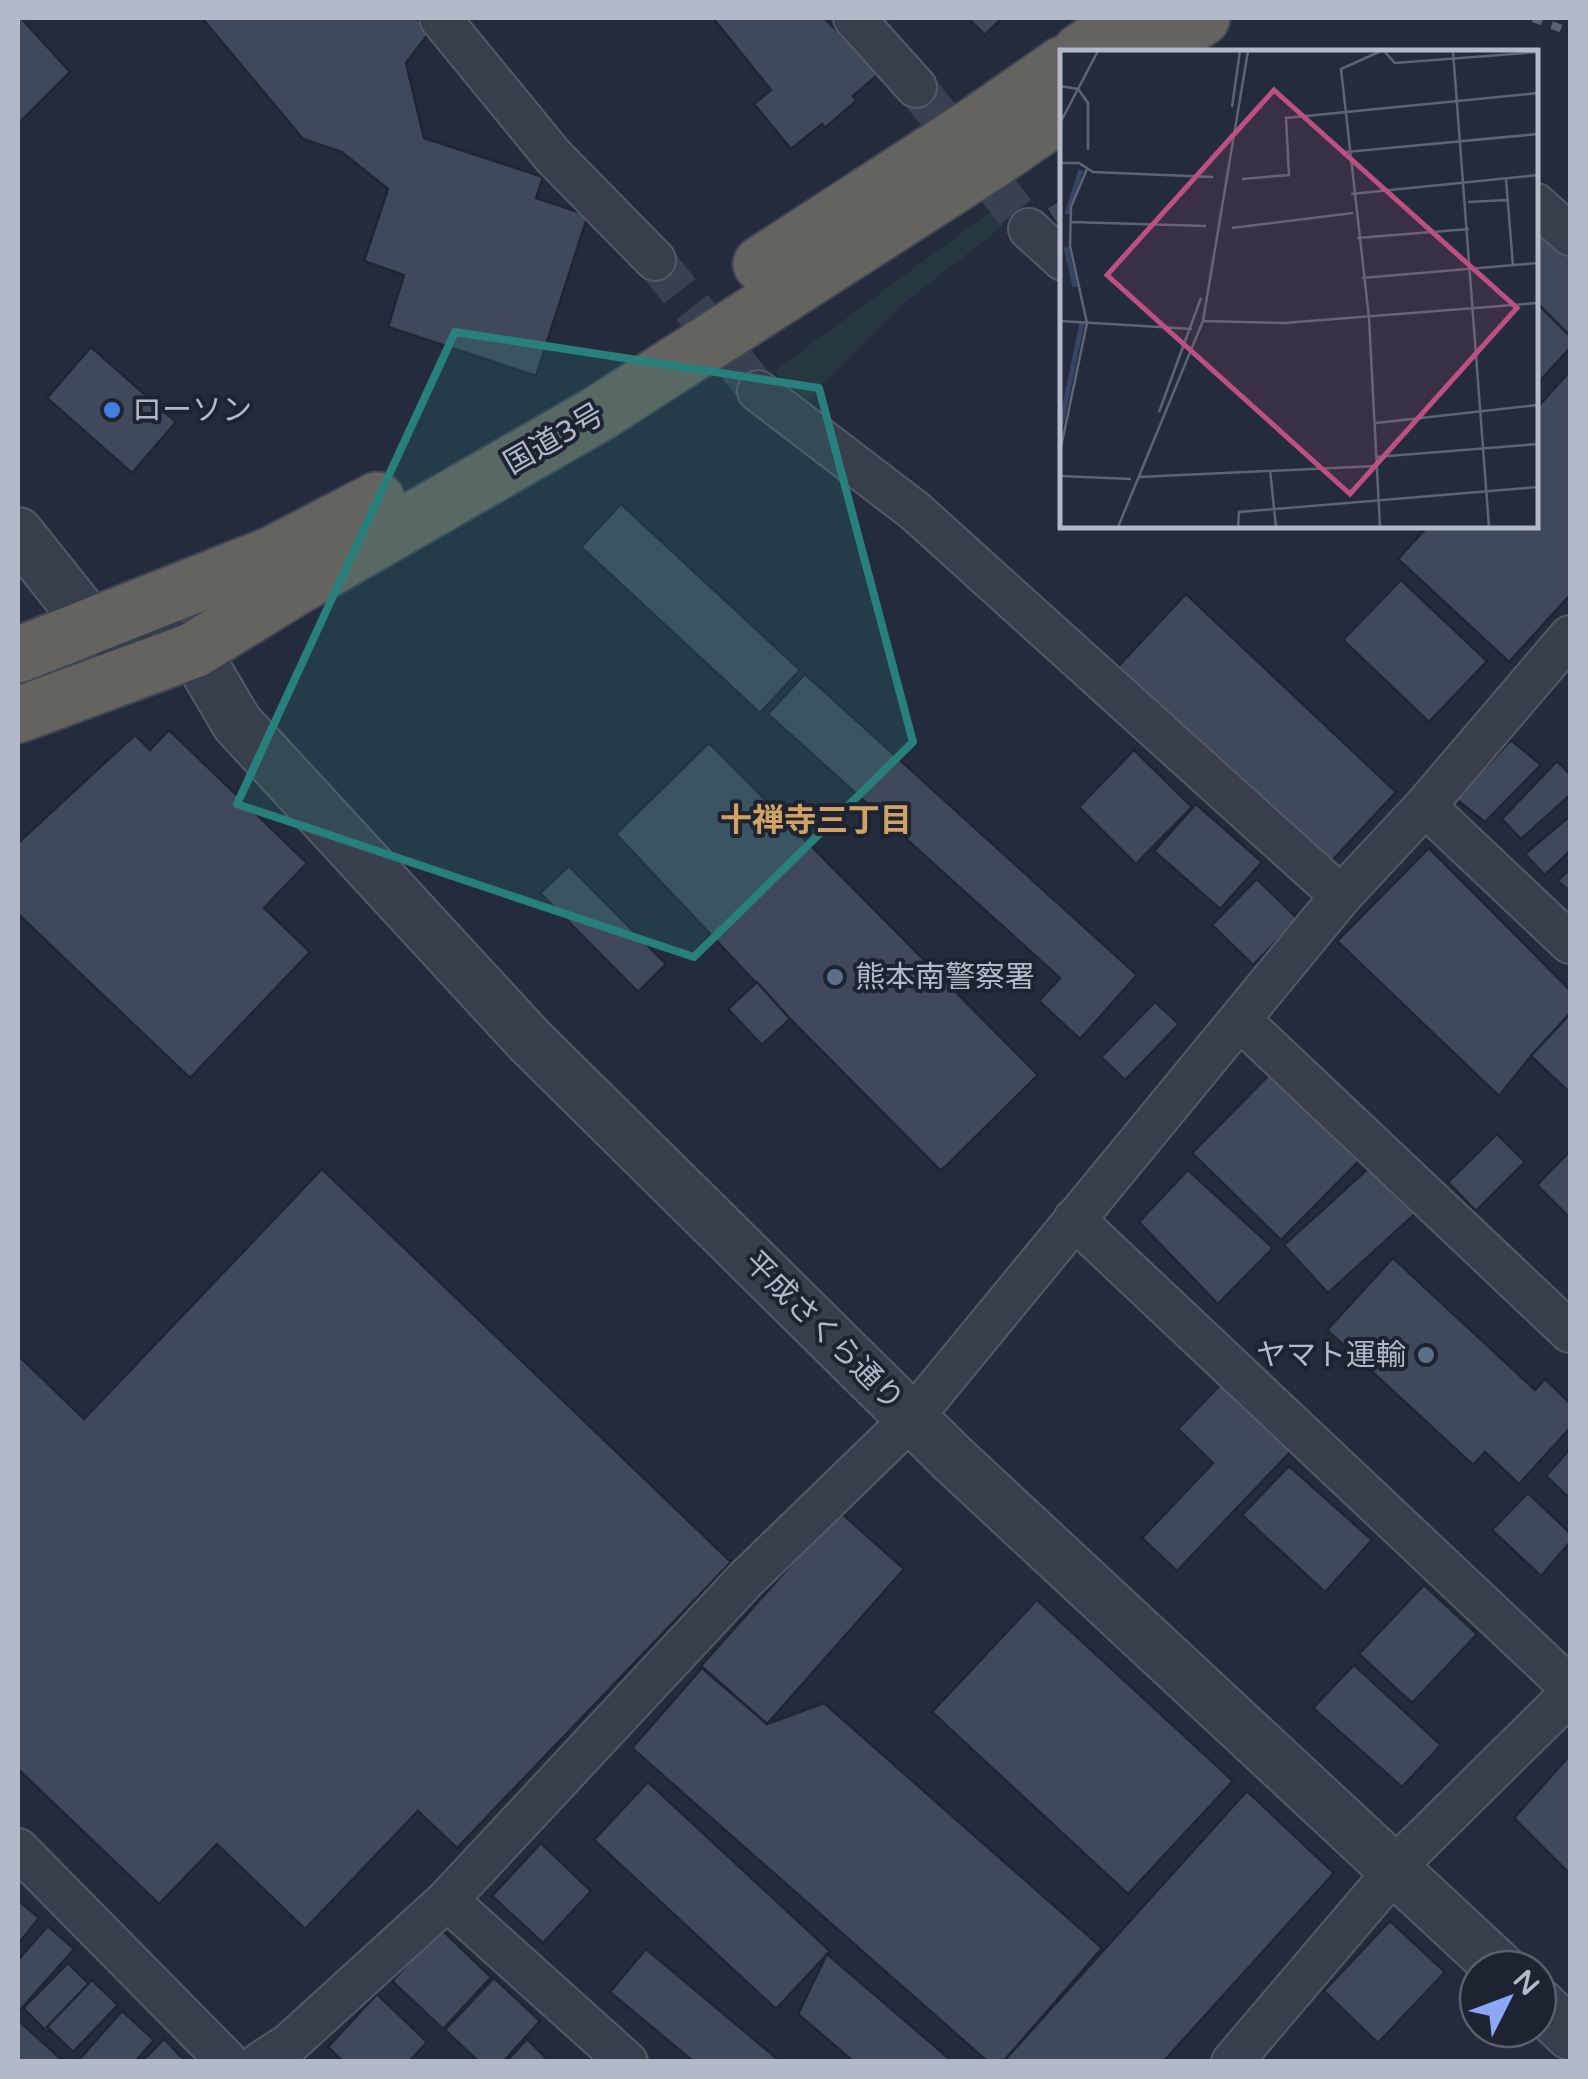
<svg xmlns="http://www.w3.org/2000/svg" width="1588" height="2079" font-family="'Varela Round','Noto Sans JP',sans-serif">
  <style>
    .grass { fill: #26383d }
    .building { fill: #40495b; stroke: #1f2533; stroke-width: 2.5 }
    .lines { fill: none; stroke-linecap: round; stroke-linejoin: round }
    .minor-tunnel { stroke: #394051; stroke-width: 40; stroke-dasharray: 40 20; stroke-linecap: butt }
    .minor-casing { stroke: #535967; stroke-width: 44 }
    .tertiary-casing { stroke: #535967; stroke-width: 54 }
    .trunk-casing { stroke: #404654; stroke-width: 59 }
    .minor { stroke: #383e4c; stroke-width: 40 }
    .tertiary { stroke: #383e4c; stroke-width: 50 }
    .trunk { stroke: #646360; stroke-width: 55 }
    .rail { stroke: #5a6173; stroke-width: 8; stroke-dasharray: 10 10; stroke-linecap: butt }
    .marked { fill: #28807c; fill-opacity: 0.2; stroke: #28807c; stroke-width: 8; stroke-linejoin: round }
    .shop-dot { fill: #3f7fe0; stroke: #1d2331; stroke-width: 4 }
    .service-dot { fill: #5c6f8a; stroke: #1d2331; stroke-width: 4 }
    .labels { text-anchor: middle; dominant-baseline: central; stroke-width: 8; stroke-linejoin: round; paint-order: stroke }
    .poi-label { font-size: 30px; fill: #b3b9c8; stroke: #1d2331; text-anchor: start }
    .street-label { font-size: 30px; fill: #b3b9c8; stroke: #1d2331 }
    .neighbourhood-label { font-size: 32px; font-weight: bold; fill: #d2a264; stroke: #1d2331 }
    .inset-river { fill: none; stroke: #384463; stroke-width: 5 }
    .inset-road { fill: none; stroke: #5d6474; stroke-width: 2.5 }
    .view { fill: #bd5081; fill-opacity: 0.15; stroke: #bd5081; stroke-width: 5 }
    .inset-edge { fill: none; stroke: #b3b9c8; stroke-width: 5 }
  </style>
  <rect width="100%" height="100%" fill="#242b3c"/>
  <!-- grass -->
  <polygon class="grass" points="994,209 1003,226 905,302 807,400 775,371"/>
  <!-- building -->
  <g class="building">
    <polygon points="18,18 21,18 70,72 18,124"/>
    <polygon points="202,18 416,18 429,33 406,63 424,138 543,177 536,198 588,215 536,376 388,327 404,275 364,261 388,189 342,152 303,139"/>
    <polygon points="713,18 824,18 881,72 853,96 856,101 825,128 822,124 791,149 754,104 771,90"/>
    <polygon points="968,18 1002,18 985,35"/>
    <polygon points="1063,198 1063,235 1046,208"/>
    <polygon points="1536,222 1570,256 1570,336 1536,302"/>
    <polygon points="1536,302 1570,336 1570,348 1536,385"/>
    <polygon points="91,347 176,422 132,473 47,398"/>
    <polygon points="1570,371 1570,595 1509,662 1398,559 1429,525 1536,525 1536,409"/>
    <polygon points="621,504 800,670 760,713 581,547"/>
    <polygon points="1401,580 1487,661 1429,722 1343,640"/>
    <polygon points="1186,594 1396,792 1325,868 1115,670"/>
    <polygon points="805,674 1137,975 1080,1039 1039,1001 1060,978 768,714"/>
    <polygon points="169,730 307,863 264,908 310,952 190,1078 18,914 18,843 135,735 150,750"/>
    <polygon points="1511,740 1541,765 1485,822 1456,799"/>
    <polygon points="709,743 1038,1075 941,1171 790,1019 616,834"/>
    <polygon points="1134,750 1192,807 1136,864 1079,807"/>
    <polygon points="1557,761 1570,774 1570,795 1521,839 1502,819"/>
    <polygon points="1196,804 1262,862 1220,909 1154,851"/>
    <polygon points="1570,816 1570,851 1545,875 1525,854"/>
    <polygon points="1429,848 1570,990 1570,1013 1531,1056 1499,1096 1337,941"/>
    <polygon points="569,866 666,964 638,992 540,893"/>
    <polygon points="1570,869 1570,891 1557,881"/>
    <polygon points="1257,879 1298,919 1253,965 1212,925"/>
    <polygon points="757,982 790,1019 762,1045 728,1009"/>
    <polygon points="1155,1002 1179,1024 1125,1080 1101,1057"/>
    <polygon points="1570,1014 1570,1093 1531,1056"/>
    <polygon points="1270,1074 1359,1161 1281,1240 1192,1153"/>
    <polygon points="1497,1134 1525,1162 1476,1211 1448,1182"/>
    <polygon points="1570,1151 1570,1218 1537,1185"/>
    <polygon points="1371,1166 1415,1214 1328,1293 1284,1245"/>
    <polygon points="322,1169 731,1562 457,1848 418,1811 305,1929 217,1844 159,1904 18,1769 18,1355 84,1419"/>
    <polygon points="1188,1170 1273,1248 1218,1304 1139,1222"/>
    <polygon points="1393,1258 1535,1390 1545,1379 1570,1403 1570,1428 1519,1484 1485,1452 1473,1465 1327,1330"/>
    <polygon points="1225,1380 1295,1447 1177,1571 1142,1538 1213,1463 1178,1429"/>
    <polygon points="1570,1449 1570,1499 1546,1476"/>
    <polygon points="1289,1466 1372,1540 1325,1592 1242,1515"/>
    <polygon points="1528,1493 1570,1533 1570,1542 1541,1576 1492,1530"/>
    <polygon points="839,1511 904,1569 767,1724 701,1666"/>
    <polygon points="1424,1585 1477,1634 1412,1703 1359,1654"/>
    <polygon points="1037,1600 1233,1781 1128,1894 932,1712"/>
    <polygon points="1354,1665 1441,1745 1402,1787 1313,1708"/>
    <polygon points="702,1668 767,1724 824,1703 1102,1948 1003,2062 988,2062 632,1748"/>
    <polygon points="1570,1755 1570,1874 1514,1818"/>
    <polygon points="648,1782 830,1951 776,2009 594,1840"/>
    <polygon points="1247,1791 1334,1873 1163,2062 1003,2062"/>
    <polygon points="541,1843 591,1891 543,1943 492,1896"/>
    <polygon points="18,1900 39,1918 18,1944"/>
    <polygon points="1390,1921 1445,1972 1378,2043 1324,1991"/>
    <polygon points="48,1926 74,1949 20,2010 18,2007 18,1960"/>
    <polygon points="441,1929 491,1977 443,2029 392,1981"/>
    <polygon points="646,1949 781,2062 694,2062 610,1992"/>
    <polygon points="827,1954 953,2062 854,2062 798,2014"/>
    <polygon points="68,1963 92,1987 47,2032 23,2008"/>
    <polygon points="494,1978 540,2021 503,2062 479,2062 445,2030"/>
    <polygon points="92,1980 118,2005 73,2052 47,2027"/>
    <polygon points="377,1994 427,2042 409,2062 343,2062 328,2047"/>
    <polygon points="122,2011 154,2040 135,2062 77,2062"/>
    <polygon points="18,2020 62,2060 61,2062 18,2062"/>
    <polygon points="164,2039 186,2062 141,2062"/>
    <polygon points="527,2039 550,2062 506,2062"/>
  </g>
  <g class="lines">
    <!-- minor-tunnel -->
    <g class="minor-tunnel">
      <polyline points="916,87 1029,229"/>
      <polyline points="655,260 758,391"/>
    </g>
    <!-- minor casing -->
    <g class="minor-casing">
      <g id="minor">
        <polyline points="440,18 553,156 655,260"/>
        <polyline points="854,18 916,87"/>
        <polyline points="1536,204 1570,235"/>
        <polyline points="1029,229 1063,260"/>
        <polyline points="758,391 915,511 1341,896"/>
        <polyline points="1425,806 1570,943"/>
        <polyline points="1240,1020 1570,1332"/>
        <polyline points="1074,1219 1570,1687"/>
        <polyline points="18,1849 228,2062"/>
        <polyline points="447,1900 627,2062"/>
        <polyline points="261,2062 289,2044 447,1900 745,1580 912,1418 1341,896 1425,806 1570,636"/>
        <polyline points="1232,2062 1413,1849 1570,1694"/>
      </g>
    </g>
    <!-- tertiary casing -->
    <g class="tertiary-casing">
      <g id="tertiary">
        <polyline points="18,533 93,627 194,650 237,723 529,1040 953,1459 1501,1969"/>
        <polyline points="1538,2003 1570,2034"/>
      </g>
    </g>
    <!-- trunk casing -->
    <g class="trunk-casing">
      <g id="trunk">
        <polyline points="1080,52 1131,18"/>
        <polyline points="1149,52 1202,18"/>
        <polyline points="761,264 975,125 1063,64"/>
        <polyline points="18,655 273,554 377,500"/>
        <polyline points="18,715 194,650 293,589 598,414 995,159 1063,112"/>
      </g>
    </g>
    <!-- minor -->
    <use href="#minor" class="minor"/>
    <!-- tertiary -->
    <use href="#tertiary" class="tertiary"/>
    <!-- trunk -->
    <use href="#trunk" class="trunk"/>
    <!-- rail -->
    <polyline class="rail" points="1533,18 1570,32"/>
  </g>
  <!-- marked area -->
  <path class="marked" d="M 455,332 L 819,388 L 913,742 L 694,957 L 237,804 Z"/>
  <!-- markers -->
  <circle class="shop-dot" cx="112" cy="410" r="10"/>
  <g class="service-dot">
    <circle cx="835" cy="977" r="10"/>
    <circle cx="1426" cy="1355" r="10"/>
  </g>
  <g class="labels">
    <!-- poi labels -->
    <g class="poi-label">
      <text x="132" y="410">ローソン</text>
      <text x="855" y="977">熊本南警察署</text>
      <text x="1406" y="1355" text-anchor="end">ヤマト運輸</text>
    </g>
    <!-- street labels -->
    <g class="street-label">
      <text transform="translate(554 439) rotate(-30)">国道3号</text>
      <text transform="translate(824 1331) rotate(45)">平成さくら通り</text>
    </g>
    <!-- neighbourhood labels -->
    <g class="neighbourhood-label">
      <text x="816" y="821">十禅寺三丁目</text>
    </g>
  </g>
  <!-- overview -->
  <g transform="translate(1060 50)">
    <rect width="478" height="478" fill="#242b3c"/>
    <path class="inset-river" d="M 7,164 L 21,120M 6,197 L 15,237M 0,379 L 22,273"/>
    <path class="inset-road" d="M 324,1 L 335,13 L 478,2M 393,1 L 429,477M 0,36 L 18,39 L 28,53 L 28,100M 172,57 L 180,1M 0,73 L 38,1M 286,102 L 478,84M 0,113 L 19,113 L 33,122 L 153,127M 182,129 L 229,125 L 226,68 L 478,43M 446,129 L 453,216M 291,144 L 478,125M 408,152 L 447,150M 11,172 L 146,176M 172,178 L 293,163M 297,188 L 409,179M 302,228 L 478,213M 0,271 L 132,279M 143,271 L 224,273 L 478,253M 99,362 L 141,248M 316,373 L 478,355M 0,402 L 27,273 L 10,196 L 11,157 L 27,119M 316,407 L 478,394M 210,420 L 216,477M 0,426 L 71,429M 79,427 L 315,416M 58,477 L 143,271 L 188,1M 178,477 L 179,462 L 478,437M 320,477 L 309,268 L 281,19 L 321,1"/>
    <path class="view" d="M 214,40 L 457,258 L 290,444 L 47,225 Z"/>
    <rect width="478" height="478" class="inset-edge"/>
  </g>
  <!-- border -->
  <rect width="1588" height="2079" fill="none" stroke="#b3b9c8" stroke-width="40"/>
  <!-- north arrow -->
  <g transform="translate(1508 1999) rotate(48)"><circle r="48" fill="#1d2331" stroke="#595f6d" stroke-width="2.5"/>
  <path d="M0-8L18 38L0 25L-18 38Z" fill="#8ba7f6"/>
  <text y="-15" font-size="28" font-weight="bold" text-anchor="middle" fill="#b3b9c8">N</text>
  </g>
</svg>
